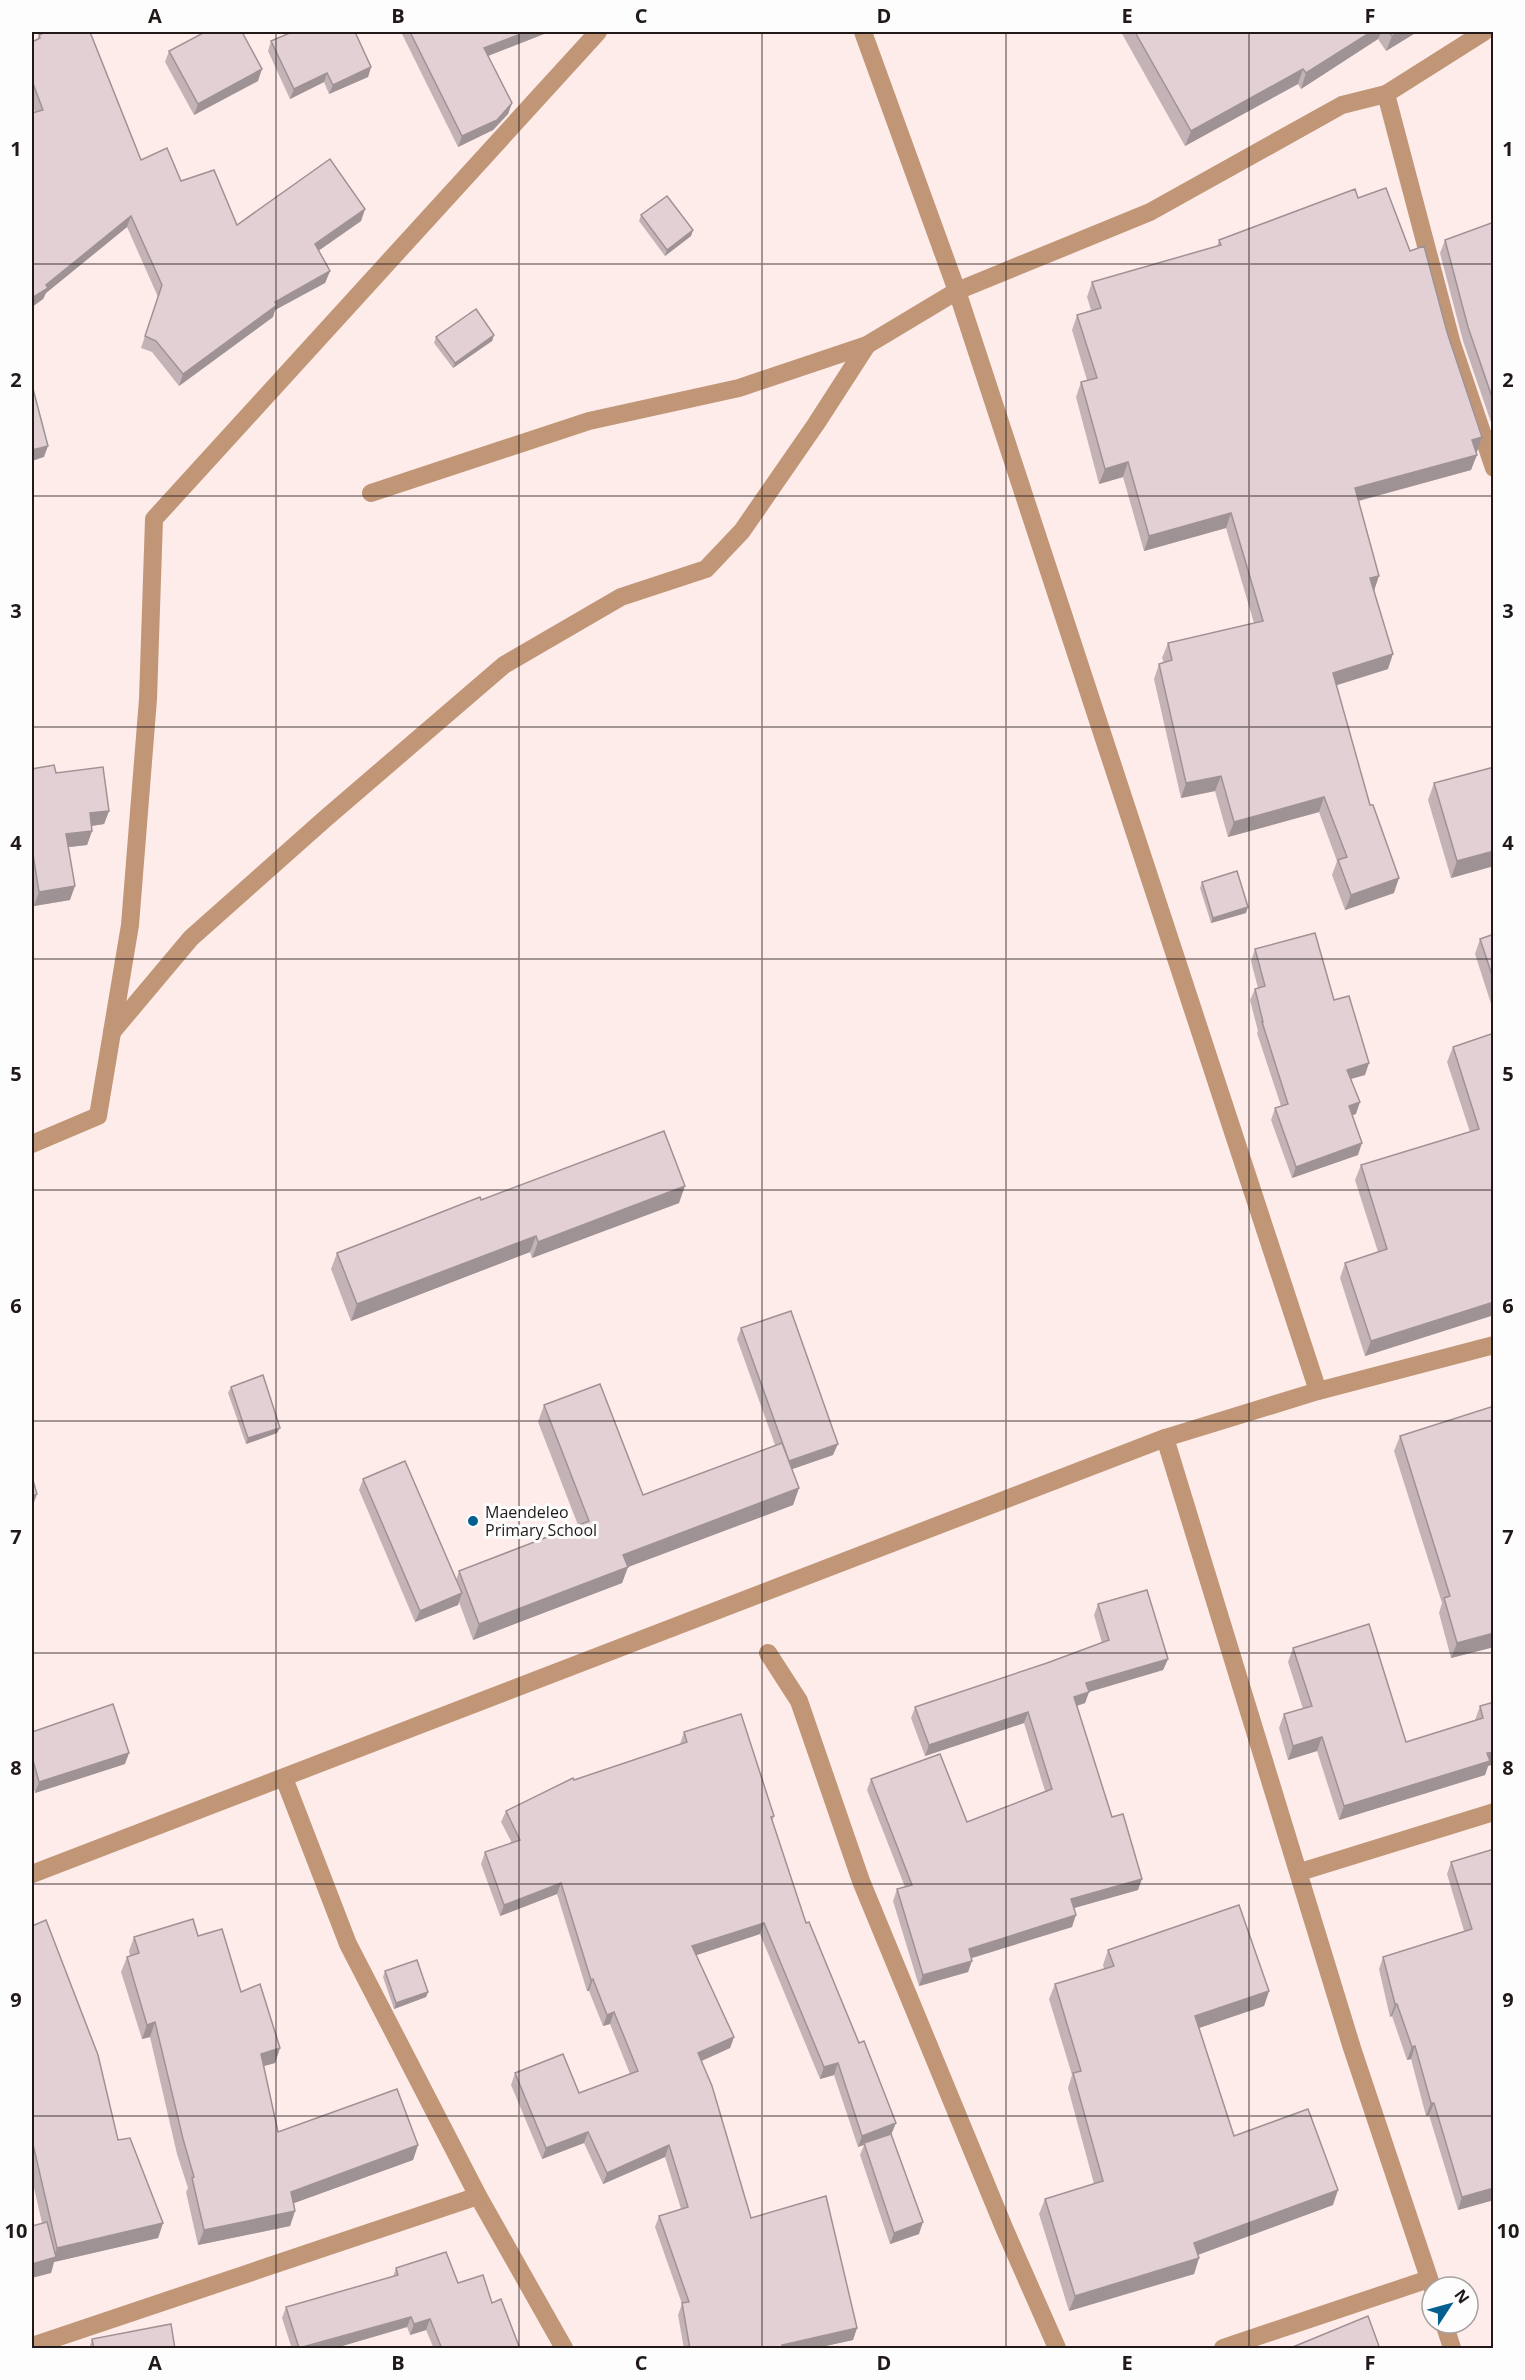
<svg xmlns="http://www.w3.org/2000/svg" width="1525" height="2380" font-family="'Open Sans',sans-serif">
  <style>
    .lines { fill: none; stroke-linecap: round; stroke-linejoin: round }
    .minor { stroke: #c19677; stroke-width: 18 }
    .wall { fill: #c3b3b7 }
    .shaded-wall { fill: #9f9295 }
    .building { fill: #e3d0d5; stroke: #9f9295; stroke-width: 1.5 }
    .grid { fill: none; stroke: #201918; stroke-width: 1.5; stroke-opacity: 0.55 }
    .poi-dot { fill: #025f90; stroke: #fdfdfd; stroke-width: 2 }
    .labels { text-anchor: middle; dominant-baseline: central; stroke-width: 6; stroke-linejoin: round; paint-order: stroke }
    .poi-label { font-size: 16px; fill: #201918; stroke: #fdfdfd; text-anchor: start }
    .neatline { fill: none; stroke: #201918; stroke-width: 2 }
    .grid-label { font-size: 20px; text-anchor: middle; font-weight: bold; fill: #201918 }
  </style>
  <rect width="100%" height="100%" fill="#fdecea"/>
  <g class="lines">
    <!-- minor -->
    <g class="minor">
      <polyline points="1386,94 1452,344 1494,468"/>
      <polyline points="371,493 589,421 739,388 867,345 957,291 1150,212 1342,105 1386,94 1484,32"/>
      <polyline points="112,1032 191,938 326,818 504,665 621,597 706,569 742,531 816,424 867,345"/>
      <polyline points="32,1144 98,1116 130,925 148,699 154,519 598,32"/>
      <polyline points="1318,1391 1494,1345"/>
      <polyline points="1165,1438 1352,2048 1432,2287"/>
      <polyline points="768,1653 799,1701 861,1881 1005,2230 1057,2348"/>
      <polyline points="284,1778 348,1944 478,2196 564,2348"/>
      <polyline points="1300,1872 1494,1812"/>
      <polyline points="32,1874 1165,1438 1318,1391 957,291 863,32"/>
      <polyline points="1444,2323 1452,2348"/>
      <polyline points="32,2346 478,2196"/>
      <polyline points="1223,2348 1429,2279"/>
    </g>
  </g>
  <!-- wall -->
  <g class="wall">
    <polygon points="401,32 549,32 488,56 512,103 508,114 493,130 458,147"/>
    <polygon points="1121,32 1417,32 1386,51 1378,39 1301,89 1298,84 1185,146"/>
    <polygon points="39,35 141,160 181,181 237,225 365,209 361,221 318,251 330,271 325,283 275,310 273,317 179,386 152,352 141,348 158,297 127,227 46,293 43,299 32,307 32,113 35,112 32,103 32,42 37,40"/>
    <polygon points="271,41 371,67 368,77 329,94 324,82 290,99 268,51"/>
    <polygon points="169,51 258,81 194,115 165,62"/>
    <polygon points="1358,198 1477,452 1476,452 1471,470 1359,501 1388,669 1336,685 1394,893 1345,910 1332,875 1337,861 1319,812 1228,837 1215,791 1181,798 1154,679 1159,664 1164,663 1162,658 1168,643 1254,623 1226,528 1144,551 1123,477 1099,484 1076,397 1081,382 1087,380 1072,330 1077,315 1091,310 1087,297 1092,282 1217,247 1219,240"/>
    <polygon points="641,215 693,230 691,236 665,256 639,221"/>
    <polygon points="1494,222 1494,431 1463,341 1440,253 1445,240"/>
    <polygon points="494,335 492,341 453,368 434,343 436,337"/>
    <polygon points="1494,767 1494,866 1451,878 1428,800 1434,783"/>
    <polygon points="32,769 56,773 109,811 104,824 91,826 92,831 87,845 68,847 70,900 34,906 32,890"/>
    <polygon points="1202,882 1246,913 1211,923 1200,888"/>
    <polygon points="1494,934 1494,1013 1475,954 1480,939"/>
    <polygon points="1255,949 1334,1000 1365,1075 1351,1079 1356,1114 1352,1115 1358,1155 1292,1178 1271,1120 1275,1108 1281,1106 1257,1033 1258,1031 1250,1000 1255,989 1258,988 1251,961"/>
    <polygon points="1494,1033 1494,1315 1365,1356 1340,1278 1345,1263 1378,1252 1355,1180 1361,1165 1470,1132 1447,1062 1453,1047"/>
    <polygon points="481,1200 679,1203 532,1258 530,1252 351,1321 331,1269 337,1253"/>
    <polygon points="741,1328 833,1455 792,1469 799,1488 793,1505 628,1567 622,1583 473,1640 459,1602 458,1605 415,1622 359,1490 363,1479 456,1580 459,1571 578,1525 538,1422 544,1405 643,1495 775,1445 737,1339"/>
    <polygon points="231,1387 277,1433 246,1444 228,1393"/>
    <polygon points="1494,1406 1494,1647 1451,1658 1439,1613 1442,1603 1394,1451 1400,1436"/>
    <polygon points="1098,1604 1168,1659 1163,1670 1089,1692 1085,1703 1077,1706 1112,1817 1138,1890 1074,1908 1072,1927 972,1958 968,1972 919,1986 893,1901 897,1889 905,1887 867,1790 871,1779 967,1822 1045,1791 1024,1723 925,1756 911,1718 915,1707 1047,1663 1102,1643 1094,1615"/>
    <polygon points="1293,1648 1406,1742 1475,1720 1480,1706 1494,1702 1494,1764 1488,1766 1485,1775 1339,1820 1317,1751 1288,1760 1279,1728 1284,1714 1303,1709 1288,1662"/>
    <polygon points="32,1732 125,1764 35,1793 32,1782"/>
    <polygon points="684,1732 774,1816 772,1822 806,1923 891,2134 919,2234 890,2244 860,2155 864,2145 858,2147 834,2075 820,2079 760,1934 696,1955 734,2037 730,2048 702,2061 751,2218 857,2328 853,2340 812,2349 684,2349 678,2315 682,2304 655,2227 659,2216 681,2209 665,2157 603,2184 584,2143 542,2159 511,2085 515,2073 579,2093 630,2074 610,2024 603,2026 589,1991 587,1991 557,1894 500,1916 481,1864 485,1852 512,1843 501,1822 506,1811 574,1780 680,1744"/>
    <polygon points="1494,1849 1494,2200 1458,2210 1429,2115 1426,2116 1411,2059 1407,2060 1392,2016 1390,2017 1379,1969 1383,1957 1464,1931 1447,1874 1451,1862"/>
    <polygon points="32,1926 118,2140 163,2223 158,2238 54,2262 51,2273 42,2223 32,2179"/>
    <polygon points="198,1936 241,1992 280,2048 275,2063 264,2066 278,2132 418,2145 413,2160 294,2203 295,2211 290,2226 198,2245 186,2192 188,2188 177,2154 150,2037 142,2039 121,1972 127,1957 130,1956 129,1951 134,1937"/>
    <polygon points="1108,1950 1269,1991 1264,2006 1199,2028 1234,2136 1333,2205 1198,2255 1199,2258 1194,2274 1069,2311 1039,2214 1045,2199 1094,2184 1068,2088 1072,2075 1049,1999 1055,1984 1104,1969 1103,1965"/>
    <polygon points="385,1971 428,1992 426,1997 394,2009 383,1977"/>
    <polygon points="396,2268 458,2283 492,2303 520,2349 434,2349 426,2330 410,2335 407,2327 332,2349 292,2349 282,2318 286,2307 393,2277"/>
    <polygon points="92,2339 175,2349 89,2349"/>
  </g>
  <!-- shaded-wall -->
  <g class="shaded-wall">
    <polygon points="526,32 549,32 480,59 484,48"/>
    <polygon points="1371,32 1381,32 1378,39 1301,89 1306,73"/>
    <polygon points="1399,32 1417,32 1386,51 1392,36"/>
    <polygon points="371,67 368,77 329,94 333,85"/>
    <polygon points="262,69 258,81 194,115 198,104"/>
    <polygon points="1303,69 1298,84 1185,146 1191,131"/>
    <polygon points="327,73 324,82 290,99 294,89"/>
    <polygon points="512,103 508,114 493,130 458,147 462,136"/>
    <polygon points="365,209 361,221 311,256 315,244"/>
    <polygon points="131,216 127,227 46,293 43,299 32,307 32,298 46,285"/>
    <polygon points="693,230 691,236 665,256 667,250"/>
    <polygon points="330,271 325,283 275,310 273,317 179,386 183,374 275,302"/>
    <polygon points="494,335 492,341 453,368 455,363"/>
    <polygon points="1482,437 1477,452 1467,455 1472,440"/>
    <polygon points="48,446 44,457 32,461 32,450"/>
    <polygon points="1477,455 1471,470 1350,503 1355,488"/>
    <polygon points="1128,462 1123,477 1099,484 1105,469"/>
    <polygon points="1231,513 1226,528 1144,551 1149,536"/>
    <polygon points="1379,576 1374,591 1370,578"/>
    <polygon points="1393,654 1388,669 1328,688 1333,673"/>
    <polygon points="1221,776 1215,791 1181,798 1186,783"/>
    <polygon points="1324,797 1319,812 1228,837 1234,822"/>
    <polygon points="109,811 104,824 85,827 90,813"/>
    <polygon points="92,831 87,845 61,848 66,834"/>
    <polygon points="1494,851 1494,866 1451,878 1457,861"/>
    <polygon points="1399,878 1394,893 1345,910 1351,895"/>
    <polygon points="75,886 70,900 34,906 39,892"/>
    <polygon points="1248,907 1246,913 1211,923 1213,918"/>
    <polygon points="1369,1063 1365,1075 1343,1081 1347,1070"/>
    <polygon points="1360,1102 1356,1114 1344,1118 1349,1106"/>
    <polygon points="1362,1143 1358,1155 1292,1178 1296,1167"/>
    <polygon points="685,1186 679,1203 532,1258 538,1242"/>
    <polygon points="536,1236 530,1252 351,1321 357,1304"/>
    <polygon points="1494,1302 1494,1315 1365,1356 1371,1341"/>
    <polygon points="280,1428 277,1433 246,1444 248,1438"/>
    <polygon points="838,1444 833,1455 784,1472 788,1461"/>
    <polygon points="799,1488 793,1505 628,1567 622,1583 473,1640 479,1624 623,1555"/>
    <polygon points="37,1494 32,1508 32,1496"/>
    <polygon points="462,1593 458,1605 415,1622 420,1611"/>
    <polygon points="1494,1633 1494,1647 1451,1658 1457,1643"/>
    <polygon points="1168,1659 1163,1670 1082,1694 1086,1683"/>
    <polygon points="1089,1692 1085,1703 1070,1708 1074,1697"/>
    <polygon points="1028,1712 1024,1723 925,1756 929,1745"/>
    <polygon points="1322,1737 1317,1751 1288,1760 1293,1746"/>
    <polygon points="1494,1752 1494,1764 1488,1766 1485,1775 1339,1820 1344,1806"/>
    <polygon points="129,1753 125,1764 35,1793 39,1782"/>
    <polygon points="1142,1879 1138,1890 1067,1910 1071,1899"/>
    <polygon points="561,1883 557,1894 500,1916 504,1905"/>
    <polygon points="1076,1915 1072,1927 965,1960 969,1949"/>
    <polygon points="764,1923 760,1934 688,1958 692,1946"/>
    <polygon points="972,1961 968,1972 919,1986 923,1975"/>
    <polygon points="593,1979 589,1991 587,1991 591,1980"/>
    <polygon points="1269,1991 1264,2006 1190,2031 1195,2016"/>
    <polygon points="428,1992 426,1997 394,2009 396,2003"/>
    <polygon points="1395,2004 1397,2004 1392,2016 1390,2017"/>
    <polygon points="614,2012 610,2024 603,2026 607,2015"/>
    <polygon points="155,2022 150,2037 142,2039 147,2025"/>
    <polygon points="734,2037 730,2048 694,2064 698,2053"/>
    <polygon points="1415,2046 1411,2059 1407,2060 1412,2047"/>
    <polygon points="280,2048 275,2063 256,2068 261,2054"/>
    <polygon points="838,2063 834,2075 820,2079 824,2067"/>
    <polygon points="1431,2103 1434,2103 1429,2115 1426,2116"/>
    <polygon points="896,2123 891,2135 858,2147 862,2136"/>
    <polygon points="588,2132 584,2143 542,2159 546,2148"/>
    <polygon points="418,2145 413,2160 286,2206 291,2192"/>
    <polygon points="669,2145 665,2157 603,2184 607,2173"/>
    <polygon points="1494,2188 1494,2200 1458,2210 1462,2197"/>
    <polygon points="1338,2190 1333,2205 1189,2258 1194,2243"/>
    <polygon points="295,2211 290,2226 198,2245 204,2230"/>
    <polygon points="923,2222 919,2234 890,2244 894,2233"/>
    <polygon points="163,2223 158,2238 54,2262 51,2273 32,2278 32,2264 53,2258 57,2248"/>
    <polygon points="1199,2258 1194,2274 1069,2311 1075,2296"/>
    <polygon points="411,2317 407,2327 332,2349 299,2349"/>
    <polygon points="430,2319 426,2330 410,2335 414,2324"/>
    <polygon points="857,2328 853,2340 812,2349 781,2349 782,2345"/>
  </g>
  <!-- building -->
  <g class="building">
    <polygon points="46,32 90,32 141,160 167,148 181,181 214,170 237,225 330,159 365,209 315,244 330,271 275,302 277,305 183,374 156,341 145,336 162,285 131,216 46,285 48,288 32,298 32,113 43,110 32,81 32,42 40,38 39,35"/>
    <polygon points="205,32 242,32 262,69 198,104 169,51"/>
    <polygon points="292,32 355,32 371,67 333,85 327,73 294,89 271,41"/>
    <polygon points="410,32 526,32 484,48 512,103 497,120 462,136"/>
    <polygon points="1135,32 1371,32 1306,73 1303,69 1191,131"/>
    <polygon points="1389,32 1399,32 1392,36"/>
    <polygon points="1386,188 1410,251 1424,246 1447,332 1482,437 1472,440 1477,455 1355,488 1379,576 1370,578 1393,654 1333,673 1370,805 1373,805 1399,878 1351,895 1338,860 1347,857 1324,797 1234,822 1221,776 1186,783 1159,664 1172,660 1168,643 1263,621 1231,513 1149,536 1128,462 1105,469 1081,382 1097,378 1077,315 1101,308 1092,282 1221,245 1219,240 1355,189 1358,198"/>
    <polygon points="667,196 693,230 667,250 641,215"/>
    <polygon points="1494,222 1494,403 1468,327 1445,240"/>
    <polygon points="476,309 494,335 455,363 436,337"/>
    <polygon points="32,385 48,446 32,450"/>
    <polygon points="54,765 56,773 103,767 109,811 90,813 92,831 66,834 75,886 39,892 32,848 32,769"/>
    <polygon points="1494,767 1494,851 1457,861 1434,783"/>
    <polygon points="1237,871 1248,907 1213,918 1202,882"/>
    <polygon points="1315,933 1334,1000 1349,996 1369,1063 1347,1070 1360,1102 1349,1106 1362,1143 1296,1167 1275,1108 1288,1104 1262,1022 1263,1022 1255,989 1265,986 1255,949"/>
    <polygon points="1494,934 1494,981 1480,939"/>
    <polygon points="1494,1033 1494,1302 1371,1341 1345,1263 1387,1249 1361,1165 1479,1129 1453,1047"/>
    <polygon points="664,1131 685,1186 538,1242 536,1236 357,1304 337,1253 480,1197 481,1200"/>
    <polygon points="791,1311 838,1444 789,1461 741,1328"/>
    <polygon points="263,1375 280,1428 248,1438 231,1387"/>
    <polygon points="600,1384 643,1495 782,1443 799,1488 623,1555 628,1567 479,1624 459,1571 589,1521 544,1405"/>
    <polygon points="1494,1406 1494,1633 1457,1643 1444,1598 1450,1596 1400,1436"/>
    <polygon points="405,1461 462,1593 420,1611 363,1479"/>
    <polygon points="32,1477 37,1494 32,1496"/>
    <polygon points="1147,1590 1168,1659 1086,1683 1089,1692 1074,1697 1112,1817 1123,1814 1142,1879 1071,1899 1076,1915 969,1949 972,1961 923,1975 897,1889 912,1885 871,1779 940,1754 967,1822 1052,1789 1028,1712 929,1745 915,1707 1047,1663 1109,1640 1098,1604"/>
    <polygon points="1369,1624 1406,1742 1483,1718 1480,1706 1494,1702 1494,1752 1487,1753 1490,1761 1344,1806 1322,1737 1293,1746 1284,1714 1312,1706 1293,1648"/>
    <polygon points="113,1704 129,1753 39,1782 32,1757 32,1732"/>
    <polygon points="741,1714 774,1816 771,1817 806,1923 809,1922 859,2043 864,2041 896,2123 862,2136 838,2063 824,2067 764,1923 692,1946 734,2037 698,2053 712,2086 751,2218 826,2196 857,2328 782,2345 783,2349 690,2349 682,2303 689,2302 659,2216 688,2207 669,2145 607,2173 588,2132 546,2148 515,2073 563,2054 579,2093 638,2071 614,2012 607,2015 593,1979 591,1980 561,1883 504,1905 485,1852 520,1840 506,1811 573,1778 574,1780 687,1742 684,1732"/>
    <polygon points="1494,1849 1494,2188 1462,2197 1434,2103 1431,2103 1415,2046 1412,2047 1397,2004 1395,2004 1383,1957 1472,1929 1451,1862"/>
    <polygon points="1239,1905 1269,1991 1195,2016 1234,2136 1308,2109 1338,2190 1194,2243 1199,2258 1075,2296 1045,2199 1103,2181 1073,2073 1081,2071 1055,1984 1114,1966 1108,1950"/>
    <polygon points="193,1919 198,1936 222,1929 241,1992 260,1984 280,2048 261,2054 278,2132 397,2089 418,2145 291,2192 295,2211 204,2230 192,2178 194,2177 183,2139 155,2022 147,2025 127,1957 139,1953 134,1937"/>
    <polygon points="46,1920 98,2055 118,2140 130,2138 163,2223 57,2248 32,2140 32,1926"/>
    <polygon points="417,1960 428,1992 396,2003 385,1971"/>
    <polygon points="891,2134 923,2222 894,2233 864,2143"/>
    <polygon points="47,2222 56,2257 32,2264 32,2226"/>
    <polygon points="446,2252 458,2283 483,2275 492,2303 501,2299 520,2349 442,2349 430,2319 414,2324 411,2317 299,2348 286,2307 398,2275 396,2268"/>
    <polygon points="1368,2316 1380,2349 1288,2349"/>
    <polygon points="171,2324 175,2349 94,2349 92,2339"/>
  </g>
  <!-- grid -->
  <path class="grid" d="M 276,32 L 276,2348M 519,32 L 519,2348M 762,32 L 762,2348M 1006,32 L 1006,2348M 1249,32 L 1249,2348M 32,264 L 1494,264M 32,496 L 1494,496M 32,727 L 1494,727M 32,959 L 1494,959M 32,1190 L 1494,1190M 32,1421 L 1494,1421M 32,1653 L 1494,1653M 32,1884 L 1494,1884M 32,2116 L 1494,2116"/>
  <!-- markers -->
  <circle class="poi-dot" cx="473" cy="1521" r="6"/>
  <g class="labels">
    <!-- poi labels -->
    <g class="poi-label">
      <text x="485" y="1512">Maendeleo<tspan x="485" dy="18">Primary School</tspan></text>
    </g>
  </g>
  <!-- border -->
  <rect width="1525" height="2380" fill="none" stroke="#fdfdfd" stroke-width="66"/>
  <!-- north arrow -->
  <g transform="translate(1450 2305) rotate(54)"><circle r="28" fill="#fdfdfd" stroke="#a5a2a1" stroke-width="1.5"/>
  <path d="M0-4.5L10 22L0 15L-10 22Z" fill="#025f90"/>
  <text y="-9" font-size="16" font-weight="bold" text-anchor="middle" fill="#201918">N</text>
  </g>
  <rect x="33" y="33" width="1459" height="2314" class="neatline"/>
  <g class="grid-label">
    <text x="155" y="23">A</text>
    <text x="398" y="23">B</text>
    <text x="641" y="23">C</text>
    <text x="884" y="23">D</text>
    <text x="1127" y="23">E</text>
    <text x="1370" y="23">F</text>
    <text x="16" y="156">1</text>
    <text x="1508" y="156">1</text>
    <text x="16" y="387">2</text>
    <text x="1508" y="387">2</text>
    <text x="16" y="618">3</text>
    <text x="1508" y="618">3</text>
    <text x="16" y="850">4</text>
    <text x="1508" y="850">4</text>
    <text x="16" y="1081">5</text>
    <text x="1508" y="1081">5</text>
    <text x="16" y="1313">6</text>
    <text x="1508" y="1313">6</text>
    <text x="16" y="1544">7</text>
    <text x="1508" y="1544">7</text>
    <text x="16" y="1775">8</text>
    <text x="1508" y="1775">8</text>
    <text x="16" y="2007">9</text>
    <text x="1508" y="2007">9</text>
    <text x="16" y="2238">10</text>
    <text x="1508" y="2238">10</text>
    <text x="155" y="2370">A</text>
    <text x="398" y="2370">B</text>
    <text x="641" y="2370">C</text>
    <text x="884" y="2370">D</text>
    <text x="1127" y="2370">E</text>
    <text x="1370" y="2370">F</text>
  </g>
</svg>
